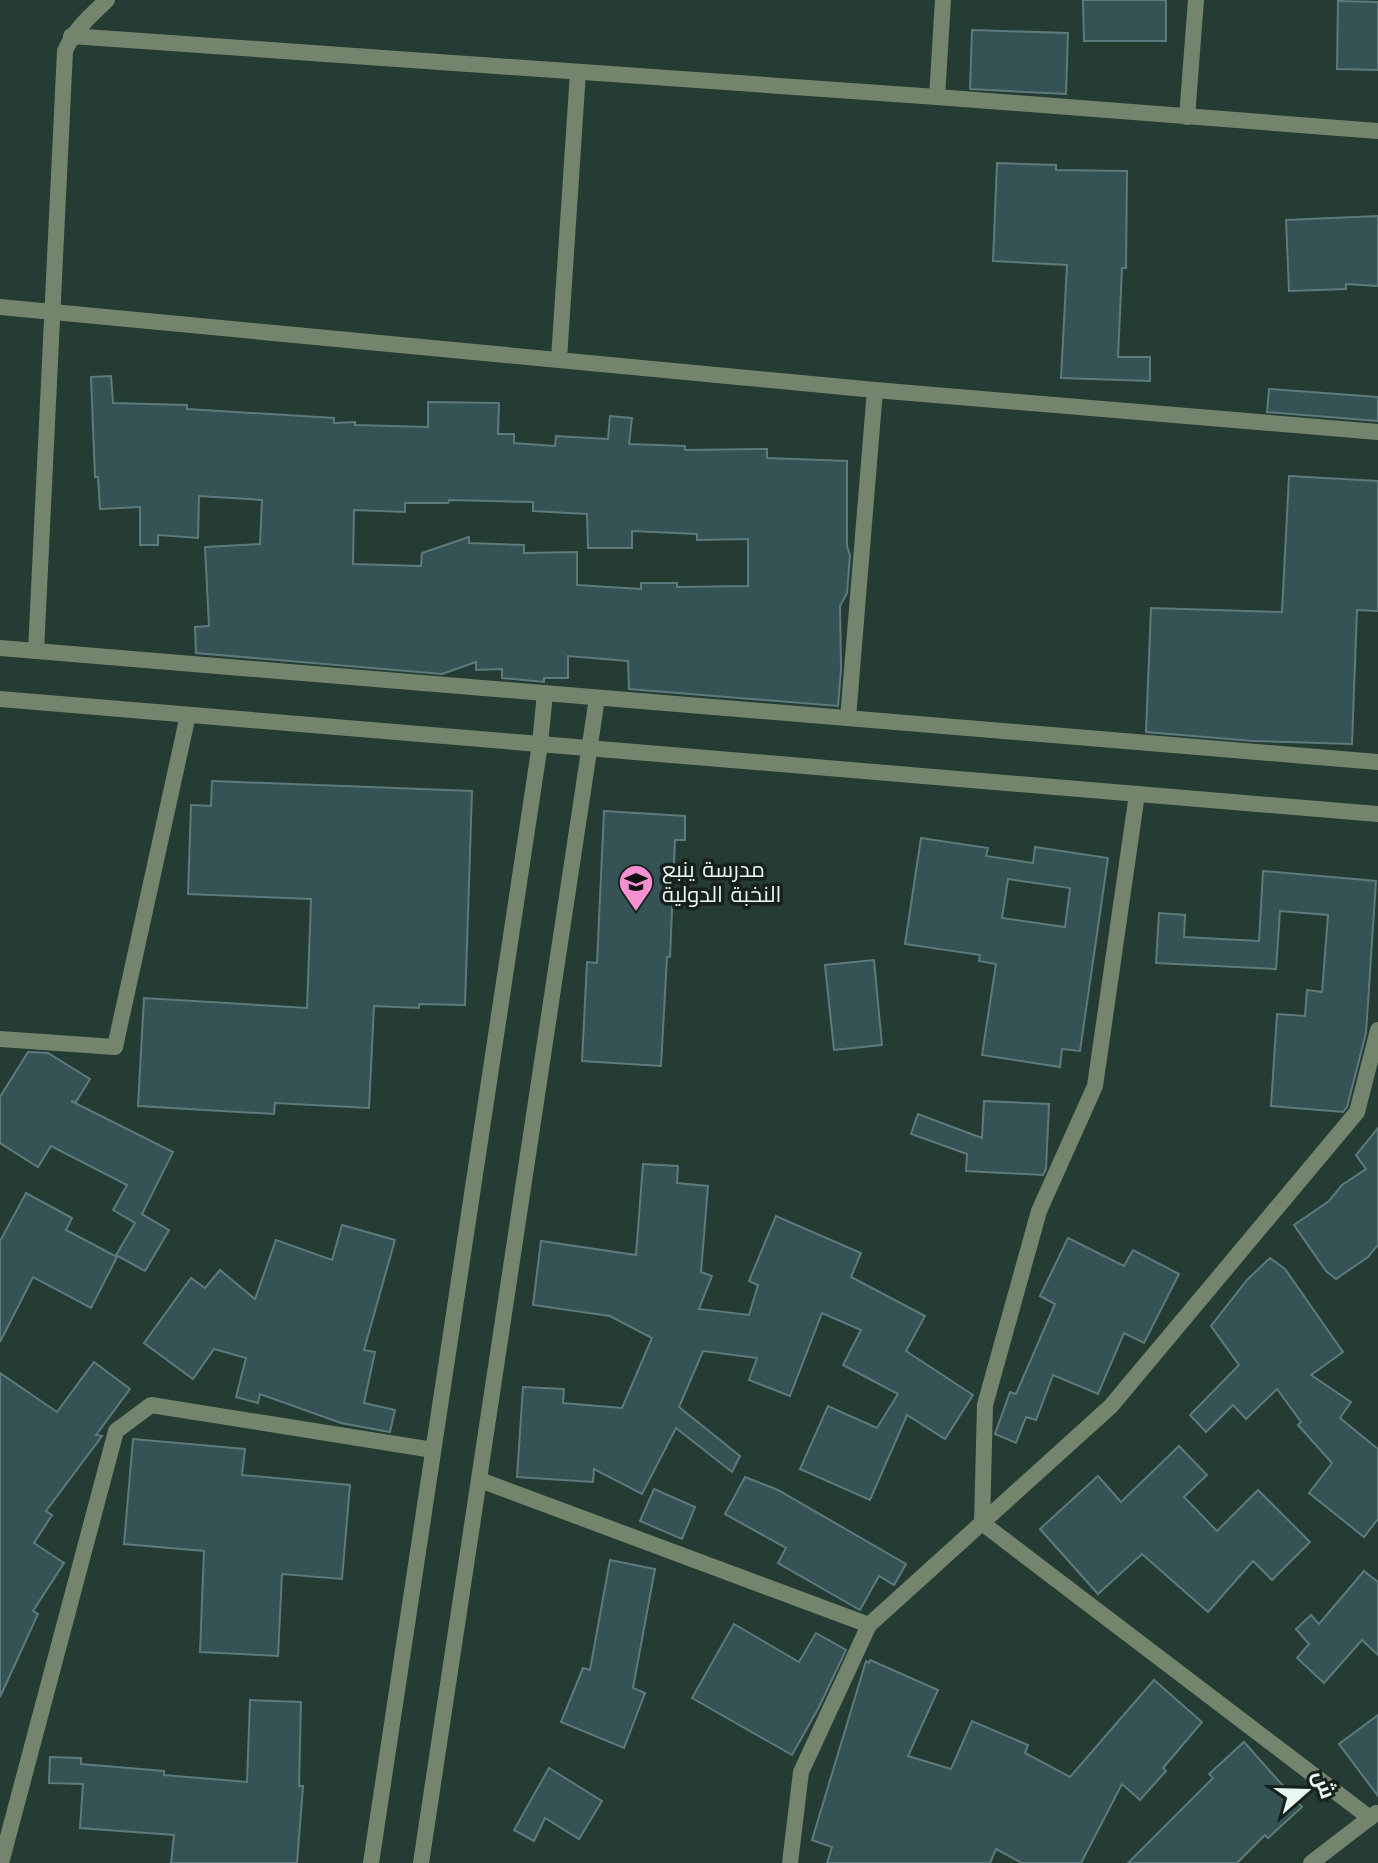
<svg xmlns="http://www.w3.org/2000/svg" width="1378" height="1863" font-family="'Work Sans',Cairo,sans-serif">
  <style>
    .building { fill: #355255; stroke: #5d7a7d; stroke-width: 2; fill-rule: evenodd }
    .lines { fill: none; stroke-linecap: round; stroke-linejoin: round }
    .minor { stroke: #74856d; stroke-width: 16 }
    .labels { text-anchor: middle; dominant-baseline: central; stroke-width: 7; stroke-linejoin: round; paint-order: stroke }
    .poi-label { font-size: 22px; fill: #e9f8f2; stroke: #16201c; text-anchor: start }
  </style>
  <rect width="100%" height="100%" fill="#243c33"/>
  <!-- building -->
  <g class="building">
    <polygon points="1083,0 1166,0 1166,41 1084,41"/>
    <polygon points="1338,1 1378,2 1378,70 1337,69"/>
    <polygon points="972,30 1068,33 1066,94 970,89"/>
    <polygon points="997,163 1056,165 1056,170 1127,171 1126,268 1122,268 1118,357 1150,357 1150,381 1061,378 1067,265 993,261"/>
    <polygon points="1378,216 1378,286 1346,284 1346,289 1289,291 1286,220"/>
    <path d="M 111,376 L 113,403 L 187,405 L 187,409 L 334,418 L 334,423 L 355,422 L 355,425 L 428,427 L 428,402 L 499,403 L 498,434 L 514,434 L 514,443 L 555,446 L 556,436 L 608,439 L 610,416 L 632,418 L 629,444 L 685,446 L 685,450 L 767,449 L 767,458 L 847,461 L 847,546 L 850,555 L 847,593 L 840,606 L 841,669 L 838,706 L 629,689 L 628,661 L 568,656 L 568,678 L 544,678 L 544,682 L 502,678 L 502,669 L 476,670 L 476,662 L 442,674 L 196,653 L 195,627 L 209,626 L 205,547 L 260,544 L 262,500 L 199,496 L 198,538 L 158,535 L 158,545 L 140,545 L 140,507 L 100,509 L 98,477 L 95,477 L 91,377 ZM 449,500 L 533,502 L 533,511 L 587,514 L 588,548 L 632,548 L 632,531 L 697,534 L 697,540 L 748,539 L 748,586 L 677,587 L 677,583 L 641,583 L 641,589 L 577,585 L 577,552 L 524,553 L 524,545 L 469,543 L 469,537 L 422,553 L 421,566 L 353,564 L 354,510 L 405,512 L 405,503 L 448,503 Z"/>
    <polygon points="1269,389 1378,397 1378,421 1267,412"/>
    <polygon points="1289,476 1378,481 1378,611 1357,610 1352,744 1253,741 1146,732 1151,608 1282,612"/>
    <polygon points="212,781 472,791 465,1005 419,1004 419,1008 374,1006 369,1108 275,1103 274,1114 138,1106 144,998 307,1008 311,899 188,894 191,805 211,806"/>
    <polygon points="604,811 685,816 685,840 675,840 670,957 667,957 661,1066 582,1061 587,962 597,963"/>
    <path d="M 921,838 L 988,848 L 986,856 L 1033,863 L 1035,847 L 1108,858 L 1080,1051 L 1062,1049 L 1060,1067 L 982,1055 L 996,964 L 979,961 L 980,955 L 905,944 ZM 1008,879 L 1070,888 L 1065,927 L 1002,918 Z"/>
    <polygon points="1263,871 1376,881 1366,1033 1347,1107 1343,1112 1271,1106 1277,1014 1305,1016 1307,990 1322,992 1328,915 1280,911 1276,969 1156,963 1159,913 1185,915 1184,937 1259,941"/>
    <polygon points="874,960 882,1045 834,1050 825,965"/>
    <polygon points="28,1052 48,1053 90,1079 76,1102 71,1101 173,1152 142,1214 169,1230 145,1271 116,1255 135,1223 113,1210 127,1185 51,1146 38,1167 0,1143 0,1097"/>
    <polygon points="984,1101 1049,1104 1046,1169 1043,1175 966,1171 967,1154 911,1134 918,1114 982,1138"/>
    <polygon points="1378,1128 1378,1245 1368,1257 1336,1279 1326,1271 1294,1225 1329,1201 1342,1185 1366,1169 1356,1155"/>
    <polygon points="643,1164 678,1166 677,1183 708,1186 701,1272 712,1276 699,1309 749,1315 758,1285 749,1281 776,1216 861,1253 851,1277 925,1316 906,1351 973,1395 945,1439 907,1415 870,1500 800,1469 828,1406 877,1428 898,1394 843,1365 861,1330 822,1313 790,1396 749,1380 757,1358 703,1351 679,1407 740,1456 732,1472 676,1428 642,1494 594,1469 593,1482 517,1477 523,1387 564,1389 563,1403 622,1408 652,1338 610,1316 533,1305 541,1241 636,1255"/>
    <polygon points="26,1193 72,1218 66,1230 117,1257 91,1308 33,1277 0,1342 0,1241"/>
    <polygon points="342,1225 395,1240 364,1350 375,1352 364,1403 395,1410 390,1432 341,1423 260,1394 258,1403 236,1397 246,1358 214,1349 193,1379 144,1343 191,1278 205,1288 220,1270 255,1299 276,1240 332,1260"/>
    <polygon points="1068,1238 1124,1266 1133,1250 1179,1274 1144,1343 1124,1333 1098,1394 1053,1375 1036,1420 1026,1417 1016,1443 995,1434 1010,1392 1016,1394 1055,1304 1040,1296"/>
    <polygon points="1270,1258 1285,1269 1343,1352 1311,1375 1351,1402 1340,1418 1378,1449 1378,1519 1364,1537 1309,1493 1332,1463 1298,1425 1301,1422 1277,1389 1246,1419 1233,1405 1206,1432 1190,1415 1239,1365 1211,1326 1247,1280"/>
    <polygon points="94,1362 130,1389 96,1435 102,1436 46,1511 52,1515 34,1543 64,1563 33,1611 38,1614 0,1697 0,1373 57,1412"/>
    <polygon points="133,1439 245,1449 242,1475 350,1485 342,1579 282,1574 278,1656 200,1652 204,1551 124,1544"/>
    <polygon points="1179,1446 1207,1475 1184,1497 1217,1531 1258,1490 1310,1542 1272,1580 1253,1561 1208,1612 1142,1554 1098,1594 1040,1529 1098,1476 1121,1502"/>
    <polygon points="745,1477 778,1490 906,1564 894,1585 879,1576 860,1610 778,1563 786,1548 725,1514"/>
    <polygon points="654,1489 695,1507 682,1539 640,1521"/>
    <polygon points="610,1560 655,1569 633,1688 645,1693 624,1748 561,1722 583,1668 590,1670"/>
    <polygon points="1364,1571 1378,1582 1378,1655 1362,1640 1324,1683 1297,1658 1309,1644 1296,1629 1311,1615 1319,1624"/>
    <polygon points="734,1624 799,1662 816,1633 846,1650 819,1707 792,1755 692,1698"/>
    <polygon points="870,1660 938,1690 908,1756 951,1769 972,1721 1028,1745 1025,1753 1070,1777 1154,1680 1202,1722 1163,1768 1166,1771 1140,1800 1122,1784 1081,1863 1022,1863 996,1849 990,1863 827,1863 832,1847 812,1840 866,1661 869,1663"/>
    <polygon points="250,1700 301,1702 299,1786 303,1786 297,1863 171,1863 174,1835 80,1828 83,1784 49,1783 50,1757 81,1758 81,1764 164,1771 164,1775 247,1782"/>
    <polygon points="1378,1715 1378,1796 1339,1744"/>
    <polygon points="1244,1742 1302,1807 1268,1838 1265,1835 1237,1863 1128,1863 1213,1778 1209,1774"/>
    <polygon points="549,1768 602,1801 579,1839 545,1818 534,1841 514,1830"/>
  </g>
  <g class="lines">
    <!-- minor -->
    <g class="minor">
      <polyline points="943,0 937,97 1378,131"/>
      <polyline points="71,36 937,97"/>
      <polyline points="1187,117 1196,0"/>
      <polyline points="0,307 875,390 1378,432"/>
      <polyline points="559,359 578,72"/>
      <polyline points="0,648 1378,762"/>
      <path d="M 36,651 L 65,51 C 75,29 90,16 107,0"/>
      <polyline points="0,699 1378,814"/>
      <polyline points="848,718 875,390"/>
      <polyline points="1137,794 1095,1086 1039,1211 985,1405 982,1523 1370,1818"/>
      <polyline points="0,1039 115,1047 188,715"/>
      <polyline points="480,1480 869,1625"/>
      <polyline points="1,1863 116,1431 151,1405 433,1450"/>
      <polyline points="371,1863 540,744 545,693"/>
      <polyline points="421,1863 597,698"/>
      <polyline points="790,1863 801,1772 869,1625 1111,1406 1357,1112 1378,1030"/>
      <polyline points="1311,1863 1376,1813"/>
    </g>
  </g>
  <!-- icons -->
  <defs>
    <g id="school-pin" transform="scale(1.8)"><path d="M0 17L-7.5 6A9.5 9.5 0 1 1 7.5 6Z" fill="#f590d1" stroke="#16201c"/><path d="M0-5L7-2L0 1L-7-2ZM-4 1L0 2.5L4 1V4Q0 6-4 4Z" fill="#111"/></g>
  </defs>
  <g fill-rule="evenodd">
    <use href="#school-pin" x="636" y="882"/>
  </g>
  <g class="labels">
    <!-- poi labels -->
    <g class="poi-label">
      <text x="662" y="869">مدرسة ينبع<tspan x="662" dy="25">النخبة الدولية</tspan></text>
    </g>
  </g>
  <!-- north arrow -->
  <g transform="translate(1306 1791) rotate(70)" stroke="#16201c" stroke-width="6" paint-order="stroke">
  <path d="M0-6L14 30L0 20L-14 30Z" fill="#e9f8f2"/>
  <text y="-12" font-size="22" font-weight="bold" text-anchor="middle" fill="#e9f8f2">ش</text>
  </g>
</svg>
